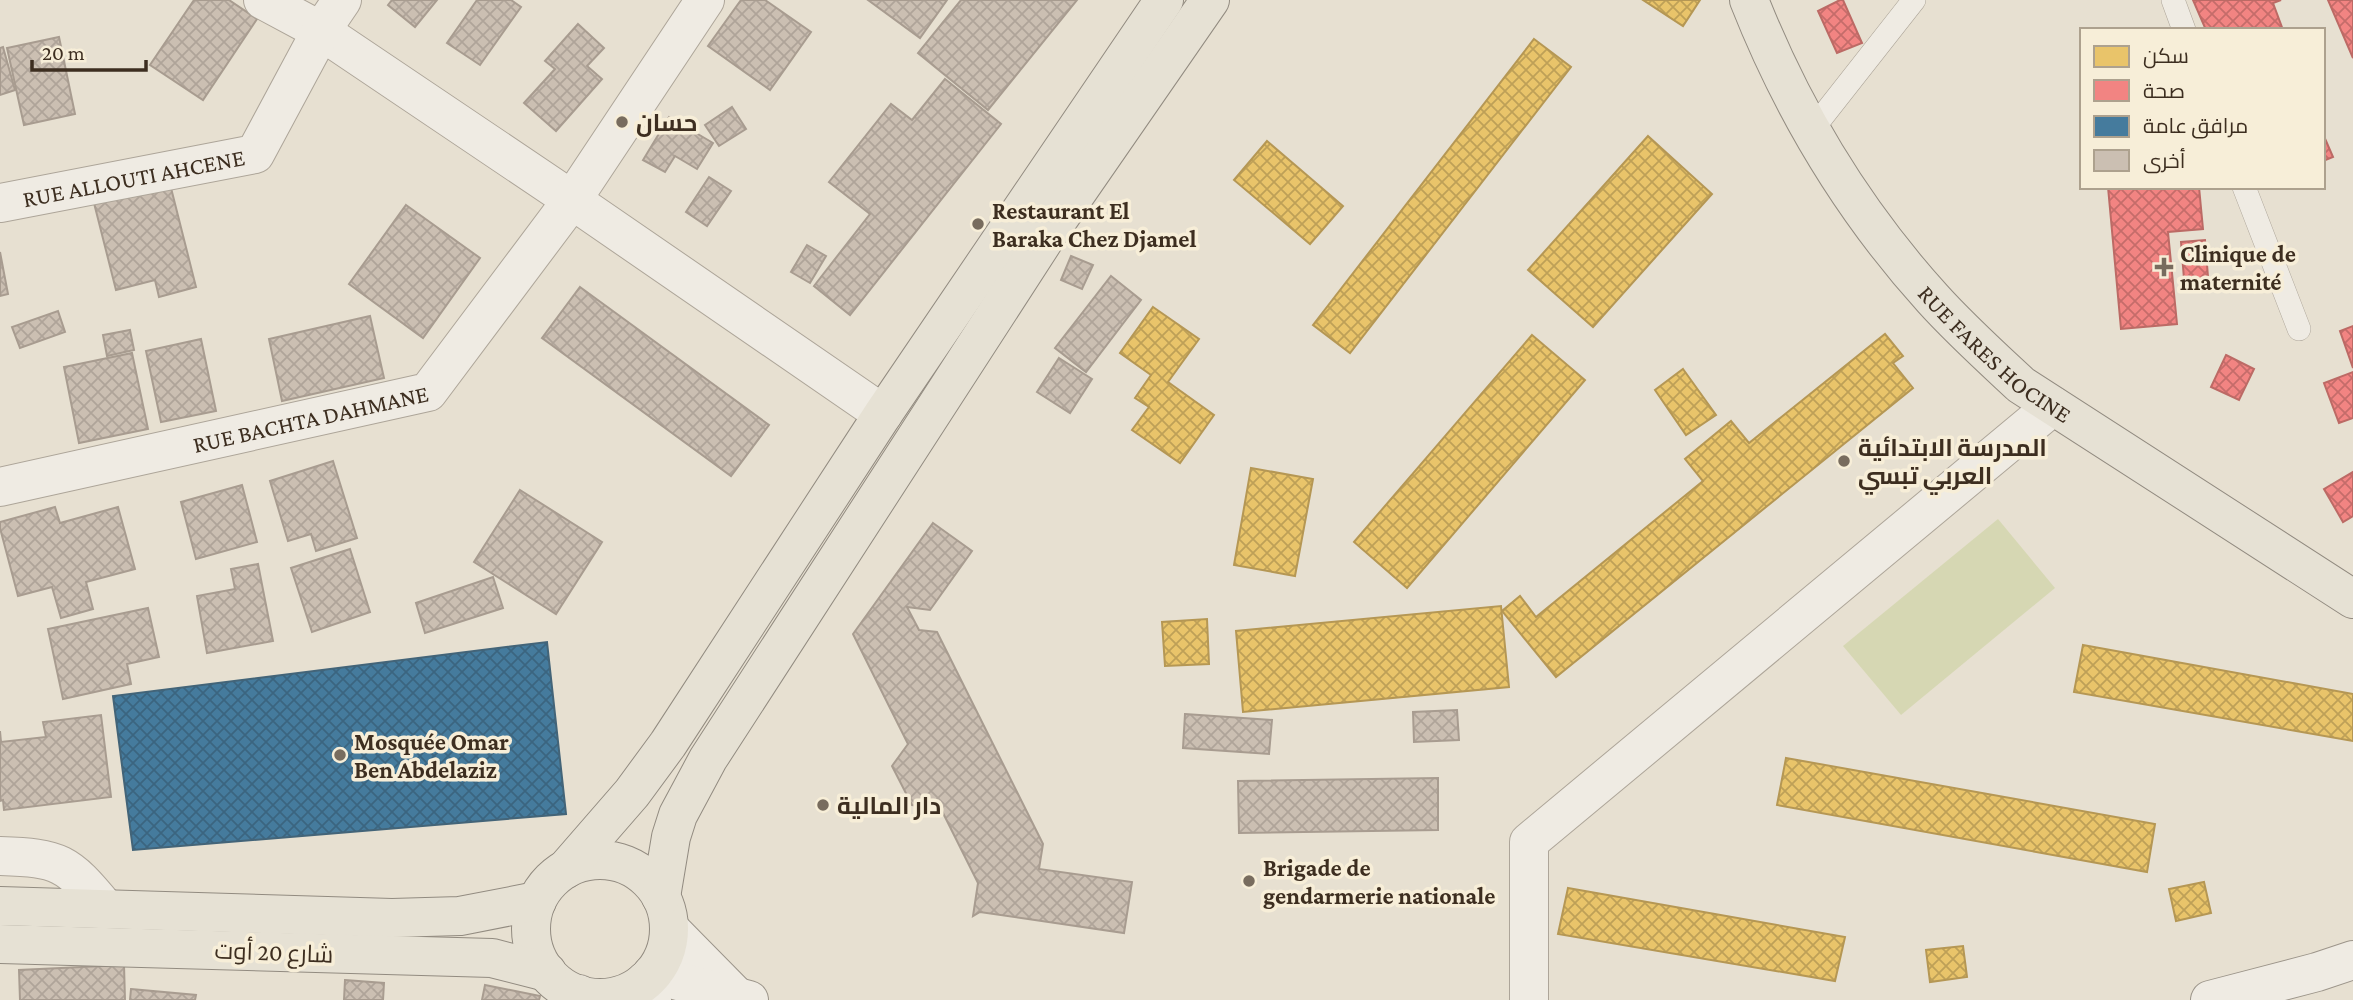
<svg xmlns="http://www.w3.org/2000/svg" width="2353" height="1000" font-family="'Crimson Pro',Cairo,serif">
  <style>
    .garden { fill: #d6d7b3 }
    .homes { fill: url(#homes-cross-hatch); stroke: #b59754; stroke-width: 2 }
    .health { fill: url(#health-cross-hatch); stroke: #bc6a65; stroke-width: 2 }
    .public { fill: url(#public-cross-hatch); stroke: #436478; stroke-width: 2 }
    .building { fill: url(#building-cross-hatch); stroke: #a89c90; stroke-width: 2 }
    .lines { fill: none; stroke-linecap: round; stroke-linejoin: round }
    .service-casing { stroke: #ada599; stroke-width: 24 }
    .minor-casing { stroke: #ada599; stroke-width: 40 }
    .secondary-casing { stroke: #9c958a; stroke-width: 40 }
    .primary-casing { stroke: #928b80; stroke-width: 40 }
    .service { stroke: #efebe3; stroke-width: 23 }
    .minor { stroke: #efebe3; stroke-width: 38 }
    .secondary { stroke: #efebe3; stroke-width: 38 }
    .primary { stroke: #e6e1d4; stroke-width: 38 }
    .poi-dot { fill: #786c5e; stroke: #f7eed8; stroke-width: 2.5 }
    .labels { text-anchor: middle; dominant-baseline: central; stroke-width: 7; stroke-linejoin: round; paint-order: stroke }
    .poi-label { font-size: 24px; font-weight: bold; fill: #3d2e20; stroke: #f7eed8; text-anchor: start }
    .street-label { font-size: 24px; fill: #3d2e20; stroke: #f7eed8 }
  </style>
  <defs>
    <pattern id="homes-cross-hatch" width="8" height="8" patternUnits="userSpaceOnUse" patternTransform="scale(1.75)"><rect width="8" height="8" fill="#e9c46a"/><path d="M0 0l8 8M0 8l8-8" fill="none" stroke="#bea057"/></pattern>
    <pattern id="health-cross-hatch" width="8" height="8" patternUnits="userSpaceOnUse" patternTransform="scale(1.75)"><rect width="8" height="8" fill="#f28482"/><path d="M0 0l8 8M0 8l8-8" fill="none" stroke="#c56c6a"/></pattern>
    <pattern id="public-cross-hatch" width="8" height="8" patternUnits="userSpaceOnUse" patternTransform="scale(1.75)"><rect width="8" height="8" fill="#457b9d"/><path d="M0 0l8 8M0 8l8-8" fill="none" stroke="#3b6580"/></pattern>
    <pattern id="building-cross-hatch" width="8" height="8" patternUnits="userSpaceOnUse" patternTransform="scale(1.75)"><rect width="8" height="8" fill="#cbbfb2"/><path d="M0 0l8 8M0 8l8-8" fill="none" stroke="#afa499"/></pattern>
  </defs>
  <rect width="100%" height="100%" fill="#e7e0d1"/>
  <!-- garden -->
  <polygon class="garden" points="1998,519 2055,588 1901,715 1843,646"/>
  <!-- homes -->
  <g class="homes">
    <polygon points="1643,0 1700,0 1683,26"/>
    <polygon points="1534,39 1571,67 1350,353 1313,325"/>
    <polygon points="1648,136 1712,194 1593,327 1528,270"/>
    <polygon points="1267,141 1343,206 1310,244 1234,180"/>
    <polygon points="1153,307 1199,339 1168,382 1214,415 1180,463 1132,430 1149,407 1135,398 1151,375 1120,353"/>
    <polygon points="1885,334 1903,356 1893,363 1913,388 1556,677 1502,611 1520,596 1536,617 1703,481 1685,459 1731,421 1749,443"/>
    <polygon points="1532,335 1585,380 1407,588 1354,542"/>
    <polygon points="1683,369 1716,415 1686,435 1655,390"/>
    <polygon points="1251,468 1313,479 1295,576 1234,565"/>
    <polygon points="1501,606 1509,687 1243,712 1236,631"/>
    <polygon points="1207,619 1209,664 1165,666 1162,622"/>
    <polygon points="2083,645 2353,694 2353,741 2074,692"/>
    <polygon points="1786,758 2155,824 2147,872 1777,805"/>
    <polygon points="2204,882 2211,913 2176,921 2169,889"/>
    <polygon points="1568,888 1845,937 1835,981 1558,934"/>
    <polygon points="1963,946 1967,977 1930,982 1926,950"/>
  </g>
  <!-- health -->
  <g class="health">
    <polygon points="1840,0 1843,0 1862,43 1837,53 1818,11"/>
    <polygon points="2193,0 2281,0 2273,3 2283,30 2206,30"/>
    <polygon points="2328,0 2353,0 2353,58"/>
    <polygon points="2323,134 2333,157 2323,161"/>
    <polygon points="2108,187 2199,187 2203,229 2168,232 2177,324 2121,329"/>
    <polygon points="2205,240 2209,289 2185,291 2181,242"/>
    <polygon points="2353,326 2353,368 2340,331"/>
    <polygon points="2226,355 2254,369 2239,400 2211,387"/>
    <polygon points="2353,372 2353,418 2339,423 2324,383"/>
    <polygon points="2353,472 2353,516 2343,522 2324,489"/>
  </g>
  <!-- public -->
  <polygon class="public" points="547,642 566,814 133,850 113,696"/>
  <!-- building -->
  <g class="building">
    <polygon points="194,0 229,0 257,19 203,100 150,65"/>
    <polygon points="392,0 437,0 415,27 388,5"/>
    <polygon points="477,0 511,0 521,7 480,65 447,43"/>
    <polygon points="741,0 765,0 811,32 770,90 708,46"/>
    <polygon points="868,0 947,0 920,38"/>
    <polygon points="961,0 1077,0 988,110 918,53"/>
    <polygon points="578,24 604,48 587,66 602,79 556,131 524,103 555,69 545,61"/>
    <polygon points="59,37 75,114 24,125 7,48"/>
    <polygon points="3,47 15,90 0,95 0,48"/>
    <polygon points="945,79 1001,124 850,315 814,286 870,214 829,182 891,104 912,120"/>
    <polygon points="732,107 746,129 719,146 705,125"/>
    <polygon points="669,117 713,143 697,169 675,156 665,172 643,160"/>
    <polygon points="709,177 731,191 707,226 686,212"/>
    <polygon points="170,184 196,287 159,297 155,280 116,290 94,203"/>
    <polygon points="406,205 480,258 423,338 349,284"/>
    <polygon points="807,245 826,256 810,283 791,272"/>
    <polygon points="0,252 8,294 0,296"/>
    <polygon points="1071,256 1093,265 1082,289 1061,280"/>
    <polygon points="1111,276 1141,300 1086,372 1055,348"/>
    <polygon points="580,287 769,425 731,476 542,338"/>
    <polygon points="58,311 65,332 20,348 12,327"/>
    <polygon points="370,316 384,378 282,401 269,339"/>
    <polygon points="130,330 134,350 107,356 103,335"/>
    <polygon points="201,339 216,411 161,422 146,351"/>
    <polygon points="132,353 148,429 79,443 64,367"/>
    <polygon points="1059,358 1092,379 1070,413 1037,392"/>
    <polygon points="333,461 357,538 316,551 311,534 288,541 270,481"/>
    <polygon points="242,485 257,542 196,559 181,502"/>
    <polygon points="520,490 602,542 556,614 474,562"/>
    <polygon points="55,507 60,523 118,507 135,569 86,582 93,609 61,618 52,587 18,596 0,528 0,522"/>
    <polygon points="933,523 972,551 930,610 907,607 919,630 937,632 1043,844 1039,869 1132,882 1124,933 980,912 973,916 978,883 941,809 912,805 892,766 908,744 853,634"/>
    <polygon points="350,549 370,612 312,632 291,568"/>
    <polygon points="258,564 273,641 207,653 197,596 235,589 231,569"/>
    <polygon points="493,577 503,608 425,633 416,603"/>
    <polygon points="148,608 159,657 127,664 131,684 63,699 48,629"/>
    <polygon points="1457,710 1459,740 1414,742 1413,712"/>
    <polygon points="1185,714 1272,720 1269,754 1183,748"/>
    <polygon points="101,715 111,797 4,810 3,800 0,801 0,731 1,742 46,737 43,722"/>
    <polygon points="1438,778 1438,830 1239,833 1238,781"/>
    <polygon points="124,965 125,1000 20,1000 19,970"/>
    <polygon points="345,980 384,983 383,1000 344,1000"/>
    <polygon points="485,985 540,996 539,1000 482,1000"/>
    <polygon points="131,989 196,995 195,1000 130,1000"/>
  </g>
  <g class="lines">
    <!-- service casing -->
    <g class="service-casing">
      <g id="service">
        <polyline points="2173,0 2184,30"/>
        <polyline points="1811,131 1914,0"/>
        <polyline points="2244,187 2299,329"/>
      </g>
    </g>
    <!-- minor casing -->
    <g class="minor-casing">
      <g id="minor">
        <polyline points="263,0 321,31 572,200 883,414"/>
        <path id="s1" d="M 0,203 L 255,154 L 321,31 L 342,0"/>
        <path id="s2" d="M 0,487 L 428,392 L 572,200 L 705,0"/>
        <path d="M 0,856 C 60,858 67,862 105,908"/>
        <polyline points="645,981 652,1000"/>
        <polyline points="579,994 586,1000"/>
        <polyline points="1529,1000 1529,842 2053,406"/>
      </g>
    </g>
    <!-- secondary casing -->
    <g class="secondary-casing">
      <g id="secondary">
        <polyline points="669,928 735,995"/>
        <polyline points="652,974 749,1000"/>
        <polyline points="2210,1000 2317,972 2353,960"/>
      </g>
    </g>
    <!-- primary casing -->
    <g class="primary-casing">
      <g id="primary">
        <path id="s3" d="M 1749,0 C 1792,109 1854,212 1933,299 C 1960,329 1991,357 2021,385 L 2353,599"/>
        <circle cx="600" cy="929" r="69"/>
        <polyline points="566,869 632,793 668,744 883,414 1164,0"/>
        <polyline points="661,897 671,837 678,815 708,759 1046,237 1210,0"/>
        <polyline points="0,906 392,918 460,916 537,901"/>
        <polyline points="0,944 492,958 547,972"/>
      </g>
    </g>
    <!-- service -->
    <use href="#service" class="service"/>
    <!-- minor -->
    <use href="#minor" class="minor"/>
    <!-- secondary -->
    <use href="#secondary" class="secondary"/>
    <!-- primary -->
    <use href="#primary" class="primary"/>
  </g>
  <!-- markers -->
  <g class="poi-dot">
    <circle cx="622" cy="122" r="7"/>
    <circle cx="978" cy="224" r="7"/>
    <path d="M2160.5 256.5h7v7h7v7h-7v7h-7v-7h-7v-7h7z"/>
    <circle cx="1844" cy="461" r="7"/>
    <circle cx="340" cy="755" r="7"/>
    <circle cx="823" cy="805" r="7"/>
    <circle cx="1249" cy="881" r="7"/>
  </g>
  <g class="labels">
    <!-- poi labels -->
    <g class="poi-label">
      <text x="636" y="122">حسان</text>
      <text x="992" y="210">Restaurant El<tspan x="992" dy="28">Baraka Chez Djamel</tspan></text>
      <text x="2180" y="253">Clinique de<tspan x="2180" dy="28">maternité</tspan></text>
      <text x="1858" y="447">المدرسة الابتدائية<tspan x="1858" dy="28">العربي تبسي</tspan></text>
      <text x="354" y="741">Mosquée Omar<tspan x="354" dy="28">Ben Abdelaziz</tspan></text>
      <text x="837" y="805">دار المالية</text>
      <text x="1263" y="867">Brigade de<tspan x="1263" dy="28">gendarmerie nationale</tspan></text>
    </g>
    <!-- street labels -->
    <g class="street-label">
      <text stroke="none"><textPath href="#s1" startOffset="136">RUE ALLOUTI AHCENE</textPath></text>
      <text stroke="none"><textPath href="#s3" startOffset="436">RUE FARES HOCINE</textPath></text>
      <text stroke="none"><textPath href="#s2" startOffset="318">RUE BACHTA DAHMANE</textPath></text>
      <text transform="translate(274 952) rotate(2)">شارع 20 أوت</text>
    </g>
  </g>
  <!-- legend -->
  <rect x="2080" y="28" width="245" height="161" fill="#f7eed8" stroke="#ada18e" stroke-width="2"/>
  <rect x="2094" y="46" width="35" height="21" fill="#e9c46a" stroke="#ada18e" stroke-width="2"/>
  <text x="2143" y="63" font-size="21" fill="#3d2e20">سكن</text>
  <rect x="2094" y="80" width="35" height="21" fill="#f28482" stroke="#ada18e" stroke-width="2"/>
  <text x="2143" y="98" font-size="21" fill="#3d2e20">صحة</text>
  <rect x="2094" y="116" width="35" height="21" fill="#457b9d" stroke="#ada18e" stroke-width="2"/>
  <text x="2143" y="133" font-size="21" fill="#3d2e20">مرافق عامة</text>
  <rect x="2094" y="150" width="35" height="21" fill="#cbbfb2" stroke="#ada18e" stroke-width="2"/>
  <text x="2143" y="168" font-size="21" fill="#3d2e20">أخرى</text>
  <!-- scale -->
  <path d="M32 60v10h114v-10" fill="none" stroke="#3d2e20" stroke-width="3.5"/>
  <text x="42" y="60" font-size="21" fill="#3d2e20" stroke="#f7eed8" stroke-width="5" paint-order="stroke">20 m</text>
</svg>
